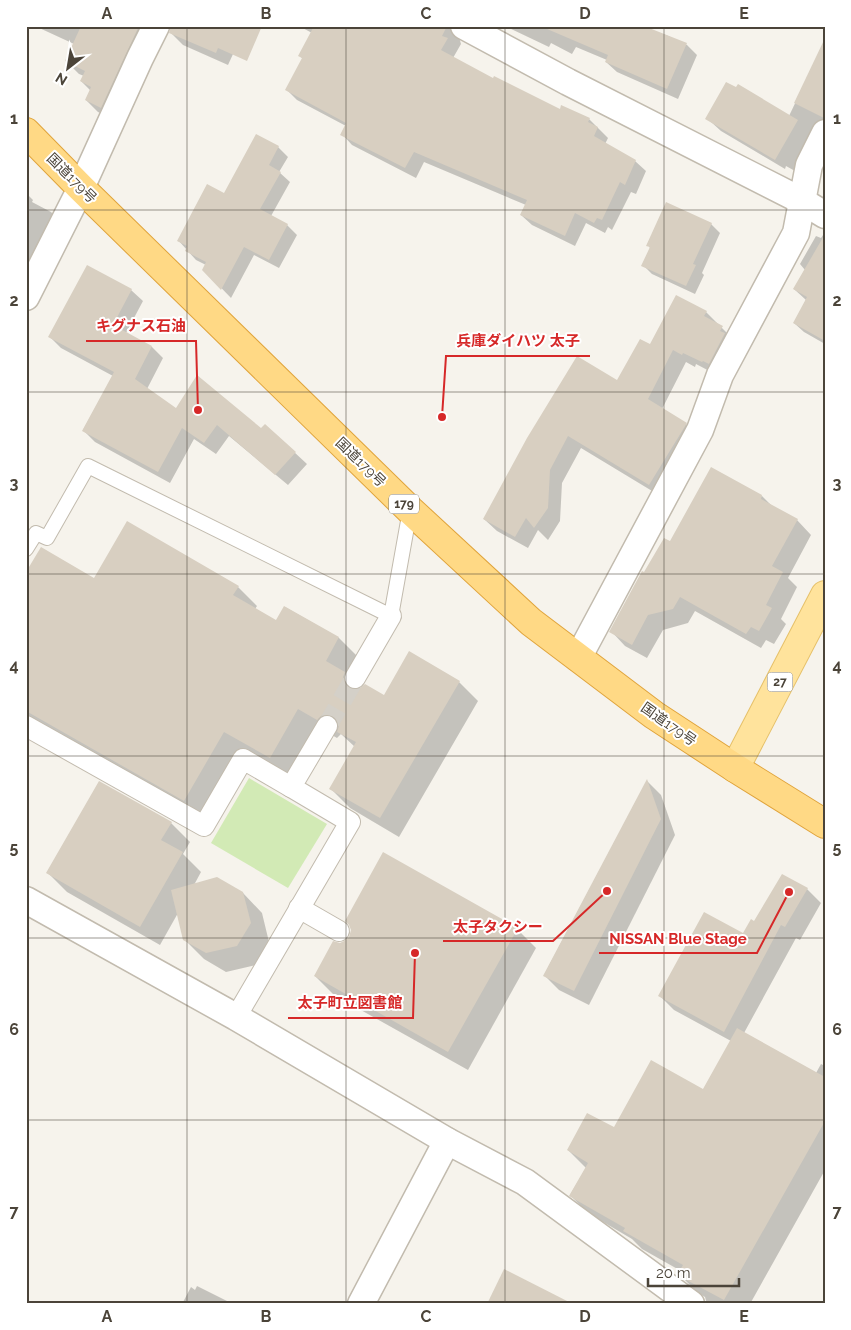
<svg xmlns="http://www.w3.org/2000/svg" width="851" height="1330" font-family="Raleway,'Noto Sans JP',sans-serif">
  <style>
    .green { fill: #d2eab5 }
    .shadow { fill: #0003 }
    .building { fill: #d8cfc1 }
    .lines { fill: none; stroke-linecap: round; stroke-linejoin: round }
    .pedestrian-tunnel { stroke: #d4d0c8; stroke-width: 20; stroke-dasharray: 20 10; stroke-linecap: butt }
    .service-casing { stroke: #c2bbae; stroke-width: 16 }
    .pedestrian-casing { stroke: #c2bbae; stroke-width: 22 }
    .minor-casing { stroke: #c2bbae; stroke-width: 29 }
    .primary-casing { stroke: #e6c16a; stroke-width: 30 }
    .trunk-casing { stroke: #e0a43c; stroke-width: 30 }
    .service { stroke: #fff; stroke-width: 14 }
    .pedestrian { stroke: #fff; stroke-width: 20 }
    .minor { stroke: #fff; stroke-width: 26 }
    .primary { stroke: #ffe39c; stroke-width: 28 }
    .trunk { stroke: #ffd985; stroke-width: 28 }
    .grid { fill: none; stroke: #4b4439; stroke-width: 1; stroke-opacity: 0.55 }
    .labels { text-anchor: middle; dominant-baseline: central; stroke-width: 4; stroke-linejoin: round; paint-order: stroke }
    .shield { fill: #fff; stroke: #817c74; stroke-width: 1 }
    .shield-label { font-size: 12px; font-weight: bold; fill: #4b4439 }
    .street-label { font-size: 14px; fill: #4b4439; stroke: #fff }
    .leader { fill: none; stroke: #d62828; stroke-width: 2 }
    .callout-dot { fill: #d62828; stroke: #fff; stroke-width: 2 }
    .callout-label { font-size: 15px; text-anchor: middle; font-weight: bold; fill: #d62828; stroke: #fff; stroke-width: 4; stroke-linejoin: round; paint-order: stroke }
    .neatline { fill: none; stroke: #4b4439; stroke-width: 2 }
    .grid-label { font-size: 16px; text-anchor: middle; font-weight: bold; fill: #4b4439 }
  </style>
  <rect width="100%" height="100%" fill="#f6f3ec"/>
  <!-- green -->
  <polygon class="green" points="249,778 327,824 288,888 211,843"/>
  <!-- shadow -->
  <g class="shadow">
    <polygon points="35,26 143,26 114,119 98,112 86,100 91,91 81,81 84,76 79,74 66,61 74,44"/>
    <polygon points="299,26 464,26 459,37 461,44 453,58 493,80 560,110 562,107 589,119 608,138 605,144 635,161 646,171 636,194 631,192 612,230 608,227 605,233 586,223 575,246 532,225 521,215 526,205 424,162 416,178 352,145 342,134 346,126 297,100 287,90 303,59 300,56 312,33"/>
    <polygon points="505,26 588,26 666,35 687,45 697,55 678,99 617,72 606,62 607,60 576,47 572,54 551,43 549,47"/>
    <polygon points="171,33 239,41 228,65 183,45"/>
    <polygon points="809,74 825,81 825,133 795,171 786,166 785,169 721,131 710,121 789,116"/>
    <polygon points="278,147 288,157 279,172 290,182 271,216 287,225 297,235 279,268 254,255 231,298 204,270 206,265 196,260 178,240 225,194"/>
    <polygon points="26,193 33,200 32,202 51,212 63,225 26,302"/>
    <polygon points="711,224 720,233 702,273 704,275 695,294 652,274 643,265 650,248 648,245"/>
    <polygon points="823,235 825,237 825,344 804,332 794,323 806,300 794,289 805,270 800,264 816,236 821,238"/>
    <polygon points="131,290 143,301 126,333 152,347 163,358 147,389 176,409 262,430 265,425 307,464 288,485 229,436 216,454 194,439 170,483 95,442 83,430 113,376 61,348 50,337"/>
    <polygon points="706,312 734,340 715,374 696,364 695,367 686,362 662,409 686,424 699,436 662,497 581,448 562,483 560,521 548,540 538,530 528,548 497,531 484,519 618,382 650,346"/>
    <polygon points="762,496 772,506 797,520 811,535 788,578 797,587 781,619 786,624 774,644 766,640 761,648 695,611 688,623 663,630 647,658 625,646 611,631 645,574 670,543"/>
    <polygon points="26,574 95,579 238,587 257,606 255,609 276,621 285,607 339,638 358,657 347,676 361,690 384,696 459,682 478,701 399,837 350,808 331,789 355,747 341,734 337,738 318,727 289,776 243,750 203,819 26,718"/>
    <polygon points="647,781 661,795 675,835 589,1005 559,990 544,975"/>
    <polygon points="171,823 190,842 183,854 201,872 194,885 243,893 262,913 269,942 256,965 226,972 204,959 184,939 178,913 160,945 67,892 48,873"/>
    <polygon points="807,889 821,903 800,940 796,938 744,1033 816,1073 821,1064 825,1066 825,1170 750,1304 707,1304 705,1297 697,1292 679,1274 681,1271 642,1249 632,1239 588,1213 570,1195 586,1168 568,1150 703,1090 731,1041 674,1010 660,996 744,935 755,923"/>
    <polygon points="517,929 536,948 468,1070 334,995 315,976"/>
    <polygon points="197,1286 233,1304 182,1304 191,1287 195,1290"/>
  </g>
  <!-- building -->
  <g class="building">
    <polygon points="81,26 139,26 101,108 85,100 91,87 80,81 85,71 65,61"/>
    <polygon points="171,26 262,26 247,61 218,48 216,53 169,33"/>
    <polygon points="314,26 447,26 442,36 448,38 441,50 493,78 494,76 560,109 561,105 590,118 588,122 598,127 594,136 636,160 625,185 620,182 602,220 597,218 594,223 575,213 565,236 520,215 527,200 414,152 405,168 340,135 346,123 285,90 302,58 298,56"/>
    <polygon points="540,26 644,26 687,43 667,89 605,62 608,55"/>
    <polygon points="825,38 825,118 824,118 794,103"/>
    <polygon points="726,82 736,87 738,84 798,120 775,160 705,119"/>
    <polygon points="256,134 279,146 269,165 281,172 260,209 288,224 269,260 244,247 221,290 202,270 206,262 185,251 187,246 177,241 207,184 224,193"/>
    <polygon points="666,202 712,223 693,264 696,265 686,286 641,266 650,247 646,246"/>
    <polygon points="825,234 825,341 793,323 807,297 793,289"/>
    <polygon points="87,265 132,289 113,325 152,346 135,379 176,408 197,375 261,428 265,424 296,452 275,475 217,425 204,443 182,428 158,472 82,431 114,372 48,337"/>
    <polygon points="676,295 707,311 704,316 723,326 720,331 725,333 709,364 703,361 702,362 683,353 682,355 673,350 648,399 687,423 649,485 568,436 550,470 548,508 534,528 526,518 515,537 483,519 527,438 577,356 617,380 640,339 650,344"/>
    <polygon points="711,467 762,495 761,499 798,519 772,566 783,572 766,605 772,608 759,631 751,627 746,634 680,597 673,609 648,615 632,645 609,632 642,571 644,572 664,538 670,541"/>
    <polygon points="127,521 239,586 233,595 276,620 284,606 339,637 326,661 345,672 343,677 345,683 349,688 354,690 360,688 365,684 384,695 409,651 460,681 380,818 329,789 356,742 337,732 339,726 338,721 333,716 327,714 322,715 317,720 298,709 270,758 224,732 184,801 26,711 26,572 41,547 94,578"/>
    <polygon points="647,779 661,819 574,991 543,976"/>
    <polygon points="99,781 172,822 161,840 183,852 140,927 46,873"/>
    <polygon points="383,852 518,928 448,1052 314,976 333,941 340,943 344,941 349,937 351,930 349,925 345,921"/>
    <polygon points="782,874 808,888 785,927 781,925 724,1032 658,996 704,912 743,933 751,919 754,921"/>
    <polygon points="217,877 243,892 251,923 237,946 206,953 183,940 171,890"/>
    <polygon points="737,1028 825,1077 825,1121 724,1300 677,1275 683,1265 623,1231 625,1228 569,1196 588,1163 567,1150 587,1113 614,1127 651,1060 703,1089"/>
    <polygon points="504,1269 573,1304 487,1304"/>
  </g>
  <g class="lines">
    <!-- pedestrian-tunnel -->
    <polyline class="pedestrian-tunnel" points="327,726 355,678"/>
    <!-- service casing -->
    <g class="service-casing">
      <polyline id="service" points="26,549 36,533 47,538 88,466 391,616 410,510"/>
    </g>
    <!-- pedestrian casing -->
    <g class="pedestrian-casing">
      <g id="pedestrian">
        <polyline points="355,678 391,616"/>
        <polyline points="26,726 204,826 243,759 291,787"/>
        <polyline points="299,908 339,931"/>
        <polyline points="236,1017 350,822 291,787 327,726"/>
      </g>
    </g>
    <!-- minor casing -->
    <g class="minor-casing">
      <g id="minor">
        <polyline points="464,26 568,82 802,201 825,215"/>
        <polyline points="26,297 81,188 140,58 156,26"/>
        <polyline points="578,658 700,430 720,375 796,233 809,165 825,133"/>
        <polyline points="26,900 236,1017 447,1141 525,1182 691,1304"/>
        <polyline points="361,1304 447,1141"/>
      </g>
    </g>
    <!-- primary casing -->
    <g class="primary-casing">
      <polyline id="primary" points="735,768 825,595"/>
    </g>
    <!-- trunk casing -->
    <g class="trunk-casing">
      <polyline id="trunk" points="26,132 81,188 410,510 531,622 654,715 735,768 825,824"/>
    </g>
    <!-- service -->
    <use href="#service" class="service"/>
    <!-- pedestrian -->
    <use href="#pedestrian" class="pedestrian"/>
    <!-- minor -->
    <use href="#minor" class="minor"/>
    <!-- primary -->
    <use href="#primary" class="primary"/>
    <!-- trunk -->
    <use href="#trunk" class="trunk"/>
  </g>
  <!-- grid -->
  <path class="grid" d="M 187,26 L 187,1304M 346,26 L 346,1304M 505,26 L 505,1304M 664,26 L 664,1304M 26,210 L 825,210M 26,392 L 825,392M 26,574 L 825,574M 26,756 L 825,756M 26,938 L 825,938M 26,1120 L 825,1120"/>
  <g class="labels">
    <!-- shield labels -->
    <g class="shield">
      <rect x="389" y="494.5" width="30" height="19" rx="4"/>
      <rect x="767.5" y="672.5" width="25" height="19" rx="4"/>
    </g>
    <g class="shield-label">
      <text x="404" y="504">179</text>
      <text x="780" y="682">27</text>
    </g>
    <!-- street labels -->
    <g class="street-label">
      <text transform="translate(72 178) rotate(45)">国道179号</text>
      <text transform="translate(361 462) rotate(44)">国道179号</text>
      <text transform="translate(669 724) rotate(35)">国道179号</text>
    </g>
  </g>
  <!-- callouts -->
  <path class="leader" d="M198 410L196 341H86M442 417L446 356H590M607 891L553 941H443M789 892L757 953H599M415 953L413 1018H288"/>
  <g class="callout-dot">
    <circle cx="198" cy="410" r="5"/>
    <circle cx="442" cy="417" r="5"/>
    <circle cx="607" cy="891" r="5"/>
    <circle cx="789" cy="892" r="5"/>
    <circle cx="415" cy="953" r="5"/>
  </g>
  <g class="callout-label">
    <text x="141" y="331">キグナス石油</text>
    <text x="518" y="346">兵庫ダイハツ 太子</text>
    <text x="498" y="932">太子タクシー</text>
    <text x="678" y="944">NISSAN Blue Stage</text>
    <text x="350" y="1008">太子町立図書館</text>
  </g>
  <!-- border -->
  <rect width="851" height="1330" fill="none" stroke="#ffffff" stroke-width="55"/>
  <!-- north arrow -->
  <g transform="translate(68 68) rotate(211)" stroke="#ffffff" stroke-width="4" paint-order="stroke">
  <path d="M0-4L9 19L0 12L-9 19Z" fill="#4b4439"/>
  <text y="-8" font-size="14" font-weight="bold" text-anchor="middle" fill="#4b4439">N</text>
  </g>
  <!-- scale -->
  <path d="M648 1278v8h91v-8" fill="none" stroke="#4b4439" stroke-width="2.5"/>
  <text x="656" y="1278" font-size="15" fill="#4b4439" stroke="#ffffff" stroke-width="4" paint-order="stroke">20 m</text>
  <rect x="28" y="28" width="796" height="1274" class="neatline"/>
  <g class="grid-label">
    <text x="107" y="19">A</text>
    <text x="266" y="19">B</text>
    <text x="426" y="19">C</text>
    <text x="585" y="19">D</text>
    <text x="744" y="19">E</text>
    <text x="14" y="124">1</text>
    <text x="837" y="124">1</text>
    <text x="14" y="306">2</text>
    <text x="837" y="306">2</text>
    <text x="14" y="489">3</text>
    <text x="837" y="489">3</text>
    <text x="14" y="671">4</text>
    <text x="837" y="671">4</text>
    <text x="14" y="853">5</text>
    <text x="837" y="853">5</text>
    <text x="14" y="1035">6</text>
    <text x="837" y="1035">6</text>
    <text x="14" y="1217">7</text>
    <text x="837" y="1217">7</text>
    <text x="107" y="1322">A</text>
    <text x="266" y="1322">B</text>
    <text x="426" y="1322">C</text>
    <text x="585" y="1322">D</text>
    <text x="744" y="1322">E</text>
  </g>
</svg>
